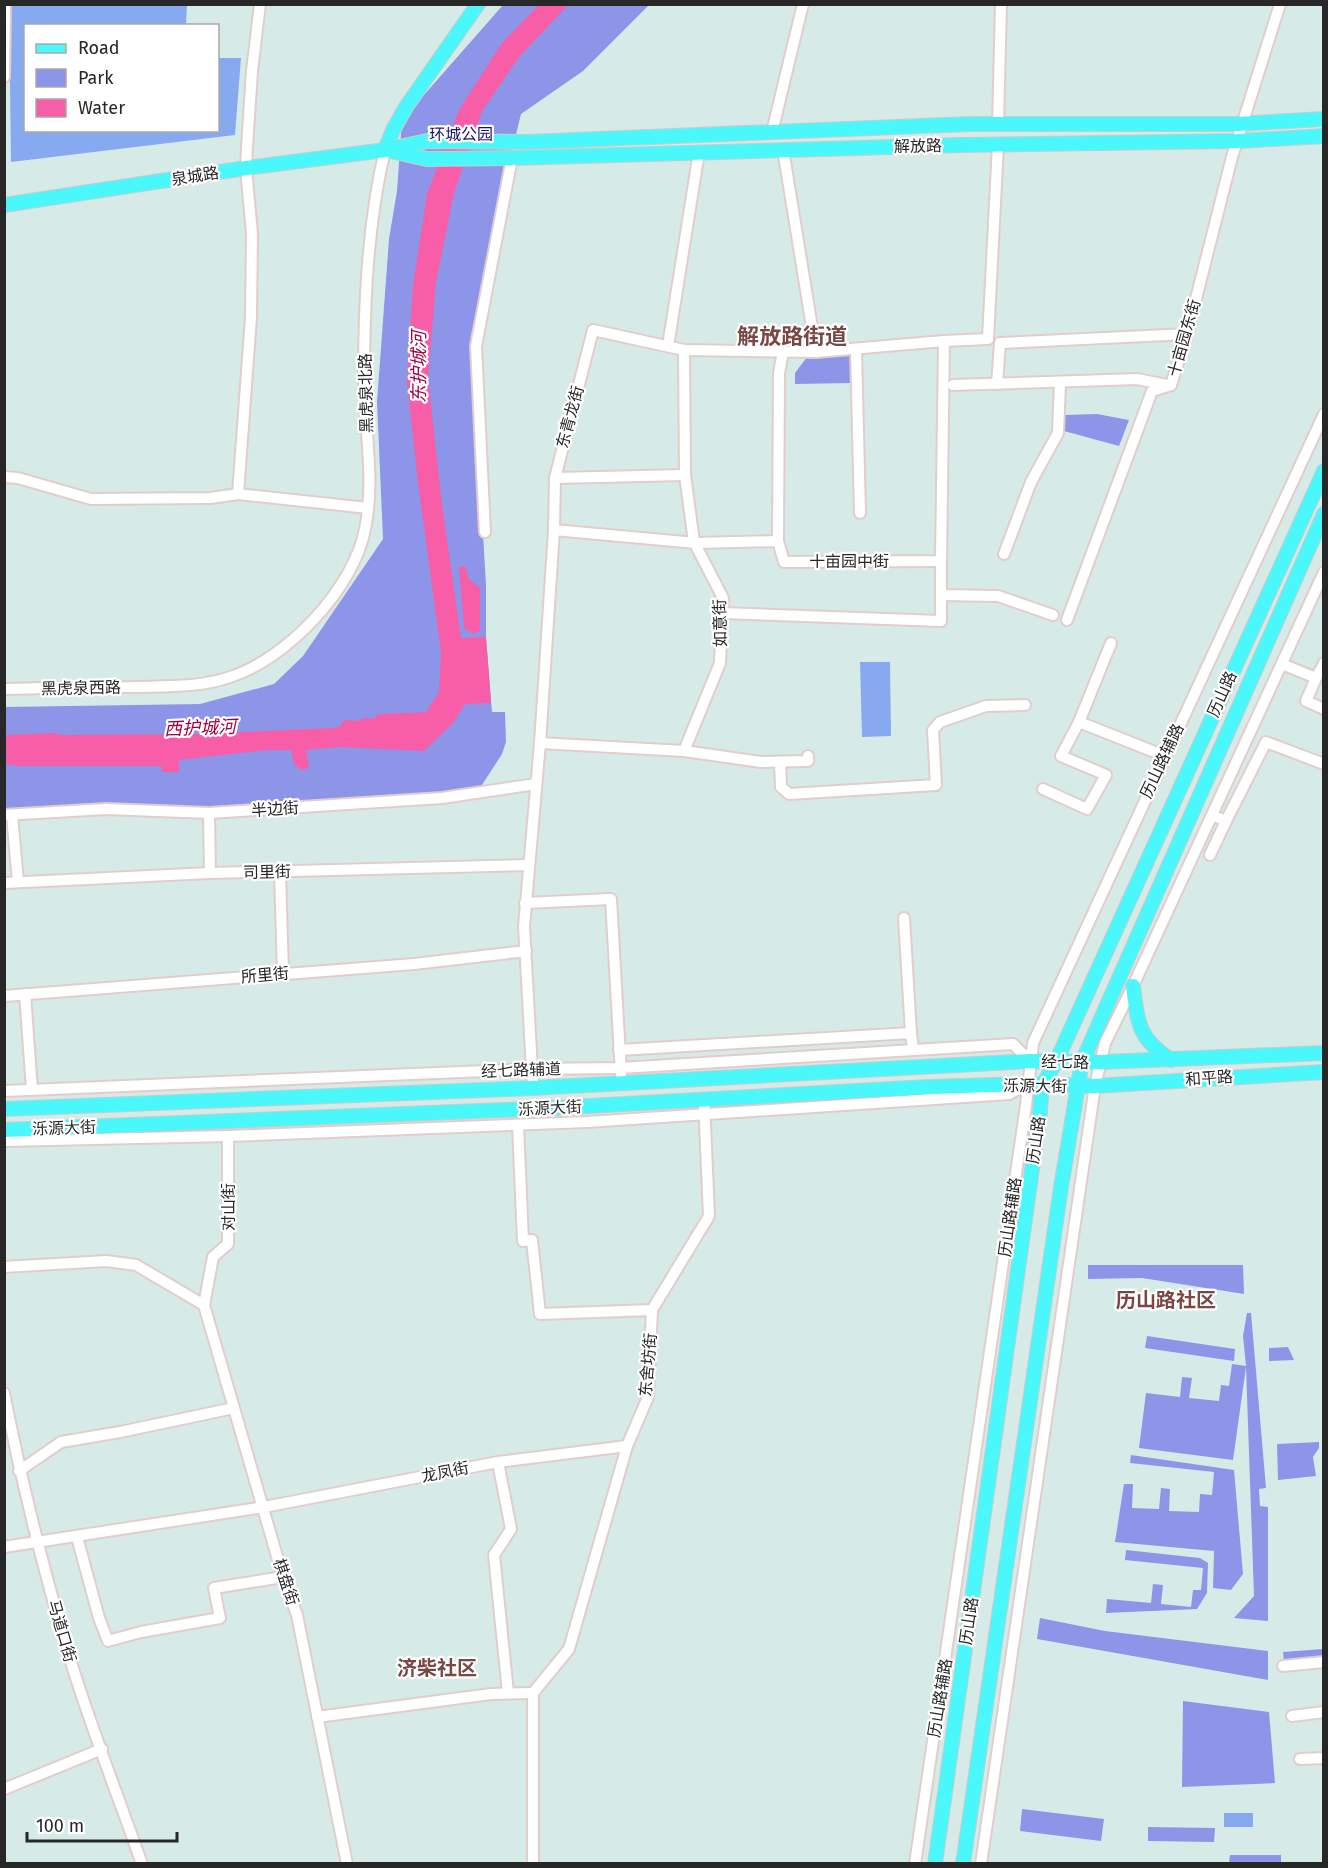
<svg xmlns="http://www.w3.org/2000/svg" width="1328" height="1868" font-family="'Fira Sans','Noto Sans SC',sans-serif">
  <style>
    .green { fill: #8d95e8 }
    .pitch { fill: #87a9f0 }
    .water { fill: #f85ea8 }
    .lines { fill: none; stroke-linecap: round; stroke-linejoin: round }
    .minor-casing { stroke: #e2cdcb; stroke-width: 14 }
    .major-casing { stroke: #cbcbcb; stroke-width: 16 }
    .minor { stroke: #fff; stroke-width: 10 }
    .major { stroke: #4af8fc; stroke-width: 14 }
    .labels { text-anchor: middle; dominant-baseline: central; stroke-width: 4.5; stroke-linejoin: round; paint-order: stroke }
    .park-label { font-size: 16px; fill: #171367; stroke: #fff }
    .street-label { font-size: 16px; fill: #272727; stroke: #fff }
    .water-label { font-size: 18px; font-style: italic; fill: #9f0241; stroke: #fff }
    .quarter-label { font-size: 20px; font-weight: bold; fill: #7a4844; stroke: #fff }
    .district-label { font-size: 22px; font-weight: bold; fill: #7a4844; stroke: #fff }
  </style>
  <rect width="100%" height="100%" fill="#d6ebe7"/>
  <!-- green -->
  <g class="green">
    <polygon points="503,5 649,5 583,71 521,114 503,188 472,346 486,585 486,637 492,712 505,712 506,742 502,754 480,788 423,798 284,807 5,813 4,707 200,704 274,684 303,656 383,539 377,402 389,239 397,191 402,120"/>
    <polygon points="855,355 851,383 795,384 795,373 807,357"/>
    <polygon points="1097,414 1129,420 1119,446 1064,431 1064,415"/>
    <polygon points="1088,1265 1243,1265 1244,1294 1142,1278 1088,1279"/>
    <polygon points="1247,1313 1251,1313 1266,1488 1259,1489 1260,1506 1268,1507 1268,1621 1234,1618 1254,1596 1246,1367 1233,1460 1139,1448 1146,1393 1180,1397 1182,1377 1192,1378 1189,1398 1219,1401 1221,1385 1229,1386 1232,1364 1246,1366 1243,1336"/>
    <polygon points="1147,1336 1235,1349 1234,1361 1145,1348"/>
    <polygon points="1288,1347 1294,1360 1269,1361 1269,1348"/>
    <polygon points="1319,1442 1319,1448 1313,1457 1316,1476 1278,1480 1277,1444"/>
    <polygon points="1131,1455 1234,1470 1243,1574 1231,1590 1213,1588 1214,1551 1115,1542 1124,1484 1133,1484 1132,1508 1159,1509 1161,1488 1170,1489 1169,1511 1199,1512 1200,1494 1212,1495 1214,1472 1130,1463"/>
    <polygon points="1126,1550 1200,1558 1208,1563 1207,1593 1197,1609 1106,1613 1107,1599 1151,1603 1153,1584 1163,1585 1161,1604 1191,1607 1193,1590 1201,1590 1203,1568 1125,1560"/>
    <polygon points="1040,1618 1105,1631 1268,1651 1268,1680 1037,1639"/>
    <polygon points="1323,1649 1323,1667 1285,1671 1283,1652"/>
    <polygon points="1183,1701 1269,1712 1275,1783 1182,1787"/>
    <polygon points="1022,1809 1104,1819 1101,1841 1020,1831"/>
    <polygon points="1148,1827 1215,1828 1214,1842 1148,1841"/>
    <polygon points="1230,1855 1281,1855 1281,1863 1229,1863"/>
  </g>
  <!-- pitch -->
  <g class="pitch">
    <polygon points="9,5 187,5 186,25 26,26 26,130 218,130 218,58 241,58 235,135 11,162"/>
    <polygon points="860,662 890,662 891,736 862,737"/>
    <rect x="1224" y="1813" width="29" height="14"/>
  </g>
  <!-- water -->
  <g class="water">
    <polygon points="539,5 568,5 520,56 482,111 454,193 436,282 428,378 442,505 461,638 486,637 491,703 465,704 454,722 424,751 339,747 306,750 309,768 301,770 294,764 291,750 268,750 179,760 179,772 162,772 161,766 18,766 5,764 5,735 57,733 58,735 199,734 335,728 340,726 345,720 357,721 365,718 374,719 377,715 383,714 426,712 439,692 441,652 418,483 407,382 413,285 427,194 459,110 502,43"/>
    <polygon points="465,566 469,579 480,588 480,631 473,634 464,628 459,567"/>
  </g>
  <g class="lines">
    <!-- minor casing -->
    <g class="minor-casing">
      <g id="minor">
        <polyline points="4,77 5,4"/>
        <polyline points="998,124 1001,4"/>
        <polyline points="772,132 803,4"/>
        <polyline points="783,149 816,352"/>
        <polyline points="668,346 699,152"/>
        <polyline points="856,349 860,513"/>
        <polyline points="997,384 1000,343 1187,334"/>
        <polyline points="953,385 1137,379 1167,385"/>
        <polyline points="1171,385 1187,334 1232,157 1280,4"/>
        <polyline points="4,477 18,478 91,499 210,498 238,494 368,508"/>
        <polyline points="555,478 685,475"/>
        <polyline points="238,494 251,317 252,234 246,168 247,147 252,71 260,4"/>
        <polyline points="554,530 696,543 778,541 784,562 941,561 944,341"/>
        <polyline points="485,532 476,346 512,158"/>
        <polyline points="778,541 779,373 783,352"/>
        <polyline points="1004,554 1031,482 1058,433 1060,382"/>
        <polyline points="941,561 941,595 998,596 1053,615"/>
        <polyline points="722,613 941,621 941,595"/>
        <polyline points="1067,620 1152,391 1171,385"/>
        <polyline points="1111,643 1079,722 1165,756"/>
        <polyline points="1282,664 1316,678 1324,663"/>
        <polyline points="1316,678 1306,701 1324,709"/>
        <path d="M 4,689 C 47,688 89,687 131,687 C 164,686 199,688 230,677 C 287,659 354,588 365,529 C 375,482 365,432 364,384 C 364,307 367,225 385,150"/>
        <polyline points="540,743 684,751 720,663 723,598 694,542 685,475 684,350"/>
        <polyline points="684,751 761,762 808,761 808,756"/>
        <polyline points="780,762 781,787 789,794 936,785 933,730 940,722 986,706 1025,705"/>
        <polyline points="1043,789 1087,809 1106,775 1061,756 1079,722"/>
        <polyline points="209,813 210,873"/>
        <polyline points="4,815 106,809 209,813 442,798 536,784"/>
        <polyline points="12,815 18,882"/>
        <polyline points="1212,815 1226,821 1266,742 1324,764"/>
        <polyline points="1210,855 1226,821"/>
        <polyline points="280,872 283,973"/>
        <polyline points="4,883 210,873 529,865"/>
        <polyline points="525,903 611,899 621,1074"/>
        <polyline points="904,918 911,1033"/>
        <polyline points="25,994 32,1090"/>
        <polyline points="4,996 414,964 526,951"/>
        <polyline points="619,1050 911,1033 913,1050"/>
        <polyline points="533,1088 524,926 540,743 554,530 555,478 593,330 684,350 816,352 944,341 988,339 998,145"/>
        <polyline points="4,1091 532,1069 620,1068 1013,1044 1030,1061"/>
        <polyline points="518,1125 523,1241 532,1240 540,1314 652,1310"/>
        <polyline points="228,1136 228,1244 213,1257 204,1305 283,1577 297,1615 347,1864"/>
        <polyline points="4,1141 228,1136 587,1122 1009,1094 1024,1086"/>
        <polyline points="4,1267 106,1261 136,1265 204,1305"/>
        <path d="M 4,1393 C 22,1484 44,1573 71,1662 C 92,1730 118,1796 142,1864"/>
        <polyline points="498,1462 511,1529 494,1555 508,1693"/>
        <polyline points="19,1471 61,1442 120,1432 234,1408"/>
        <polyline points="77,1537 99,1618 108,1641 141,1632 220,1618 214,1588 283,1577"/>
        <polyline points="4,1547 264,1507 498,1462 627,1446"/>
        <polyline points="1283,1666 1324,1662"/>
        <polyline points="533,1693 569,1649 627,1446 648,1397 652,1310 709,1216 704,1100"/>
        <polyline points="1292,1716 1324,1712"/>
        <polyline points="317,1717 491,1694 533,1693"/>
        <polyline points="1300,1759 1324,1758"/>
        <polyline points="4,1789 102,1749"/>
        <polyline points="533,1864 533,1693"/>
        <polyline points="915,1864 1026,1105 1033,1043 1324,414"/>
        <polyline points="981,1864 1095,1086 1105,1043 1133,986 1324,572"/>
      </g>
    </g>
    <!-- major casing -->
    <g class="major-casing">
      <g id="major">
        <polyline points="385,150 393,130 406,107 478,4"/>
        <polyline points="391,151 427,159 512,158 962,145 1238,141 1324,136"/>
        <polyline points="4,205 246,168 385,150 427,141 527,142 970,124 1237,124 1324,119"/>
        <path d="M 1133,986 C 1138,1024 1138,1038 1171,1060"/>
        <polyline points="4,1109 533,1088 1030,1061 1101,1062 1324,1053"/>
        <polyline points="4,1130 553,1108 928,1087 1027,1084 1095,1086 1324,1072"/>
        <polyline points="935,1864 1040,1112 1042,1086 1056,1062 1324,471"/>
        <polyline points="963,1864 1061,1187 1082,1062 1324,514"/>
      </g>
    </g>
    <!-- minor -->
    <use href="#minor" class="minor"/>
    <!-- major -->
    <use href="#major" class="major"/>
  </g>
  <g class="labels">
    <!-- park labels -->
    <g class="park-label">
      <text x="461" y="134">环城公园</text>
    </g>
    <!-- street labels -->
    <g class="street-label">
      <text transform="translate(918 146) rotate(-1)">解放路</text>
      <text transform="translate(195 176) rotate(-9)">泉城路</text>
      <text transform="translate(1184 338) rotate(-74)">十亩园东街</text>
      <text transform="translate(366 393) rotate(-91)">黑虎泉北路</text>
      <text transform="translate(570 417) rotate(-75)">东青龙街</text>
      <text x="849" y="561">十亩园中街</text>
      <text transform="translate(720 623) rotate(-91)">如意街</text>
      <text transform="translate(81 688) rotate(-1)">黑虎泉西路</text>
      <text transform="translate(1222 694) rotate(-66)">历山路</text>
      <text transform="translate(1162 761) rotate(-65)">历山路辅路</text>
      <text transform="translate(275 809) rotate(-4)">半边街</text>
      <text transform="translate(267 872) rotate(-1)">司里街</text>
      <text transform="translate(265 975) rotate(-5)">所里街</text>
      <text transform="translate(1065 1062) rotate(1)">经七路</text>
      <text transform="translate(521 1070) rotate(-2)">经七路辅道</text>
      <text transform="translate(1209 1078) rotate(-4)">和平路</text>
      <text transform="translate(1035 1086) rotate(1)">泺源大街</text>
      <text transform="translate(550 1108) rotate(-3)">泺源大街</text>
      <text transform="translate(64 1128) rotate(-2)">泺源大街</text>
      <text transform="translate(1036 1140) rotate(-82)">历山路</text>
      <text transform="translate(228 1207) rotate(-90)">对山街</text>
      <text transform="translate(1010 1217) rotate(-82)">历山路辅路</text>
      <text transform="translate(648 1365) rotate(-85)">东舍坊街</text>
      <text transform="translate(445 1472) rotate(-11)">龙凤街</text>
      <text transform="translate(286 1582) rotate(72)">棋盘街</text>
      <text transform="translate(969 1621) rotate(-82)">历山路</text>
      <text transform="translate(62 1631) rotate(74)">马道口街</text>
      <text transform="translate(940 1698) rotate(-81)">历山路辅路</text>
    </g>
    <!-- water labels -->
    <g class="water-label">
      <text transform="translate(419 367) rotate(-90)">东护城河</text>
      <text transform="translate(200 728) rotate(-2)">西护城河</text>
    </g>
    <!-- quarter labels -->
    <g class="quarter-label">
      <text x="1166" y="1300">历山路社区</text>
      <text x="437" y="1668">济柴社区</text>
    </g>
    <!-- district labels -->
    <g class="district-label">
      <text x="792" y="336">解放路街道</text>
    </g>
  </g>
  <!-- border -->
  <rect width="1328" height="1868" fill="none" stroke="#272727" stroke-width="12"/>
  <!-- legend -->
  <rect x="24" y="24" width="195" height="108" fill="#ffffff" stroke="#a9a9a9" stroke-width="1.5"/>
  <rect x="36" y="44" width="30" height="9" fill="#4af8fc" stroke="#a9a9a9" stroke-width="1.5"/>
  <text x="78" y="54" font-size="18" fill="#272727">Road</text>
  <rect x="36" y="69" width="30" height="18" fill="#8d95e8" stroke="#a9a9a9" stroke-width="1.5"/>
  <text x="78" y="84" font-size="18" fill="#272727">Park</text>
  <rect x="36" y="99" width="30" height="18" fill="#f85ea8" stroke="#a9a9a9" stroke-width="1.5"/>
  <text x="78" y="114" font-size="18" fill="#272727">Water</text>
  <!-- scale -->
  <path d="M27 1832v9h150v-9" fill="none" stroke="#272727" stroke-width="3"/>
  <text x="36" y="1832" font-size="18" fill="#272727" stroke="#ffffff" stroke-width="4.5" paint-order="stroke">100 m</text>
</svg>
